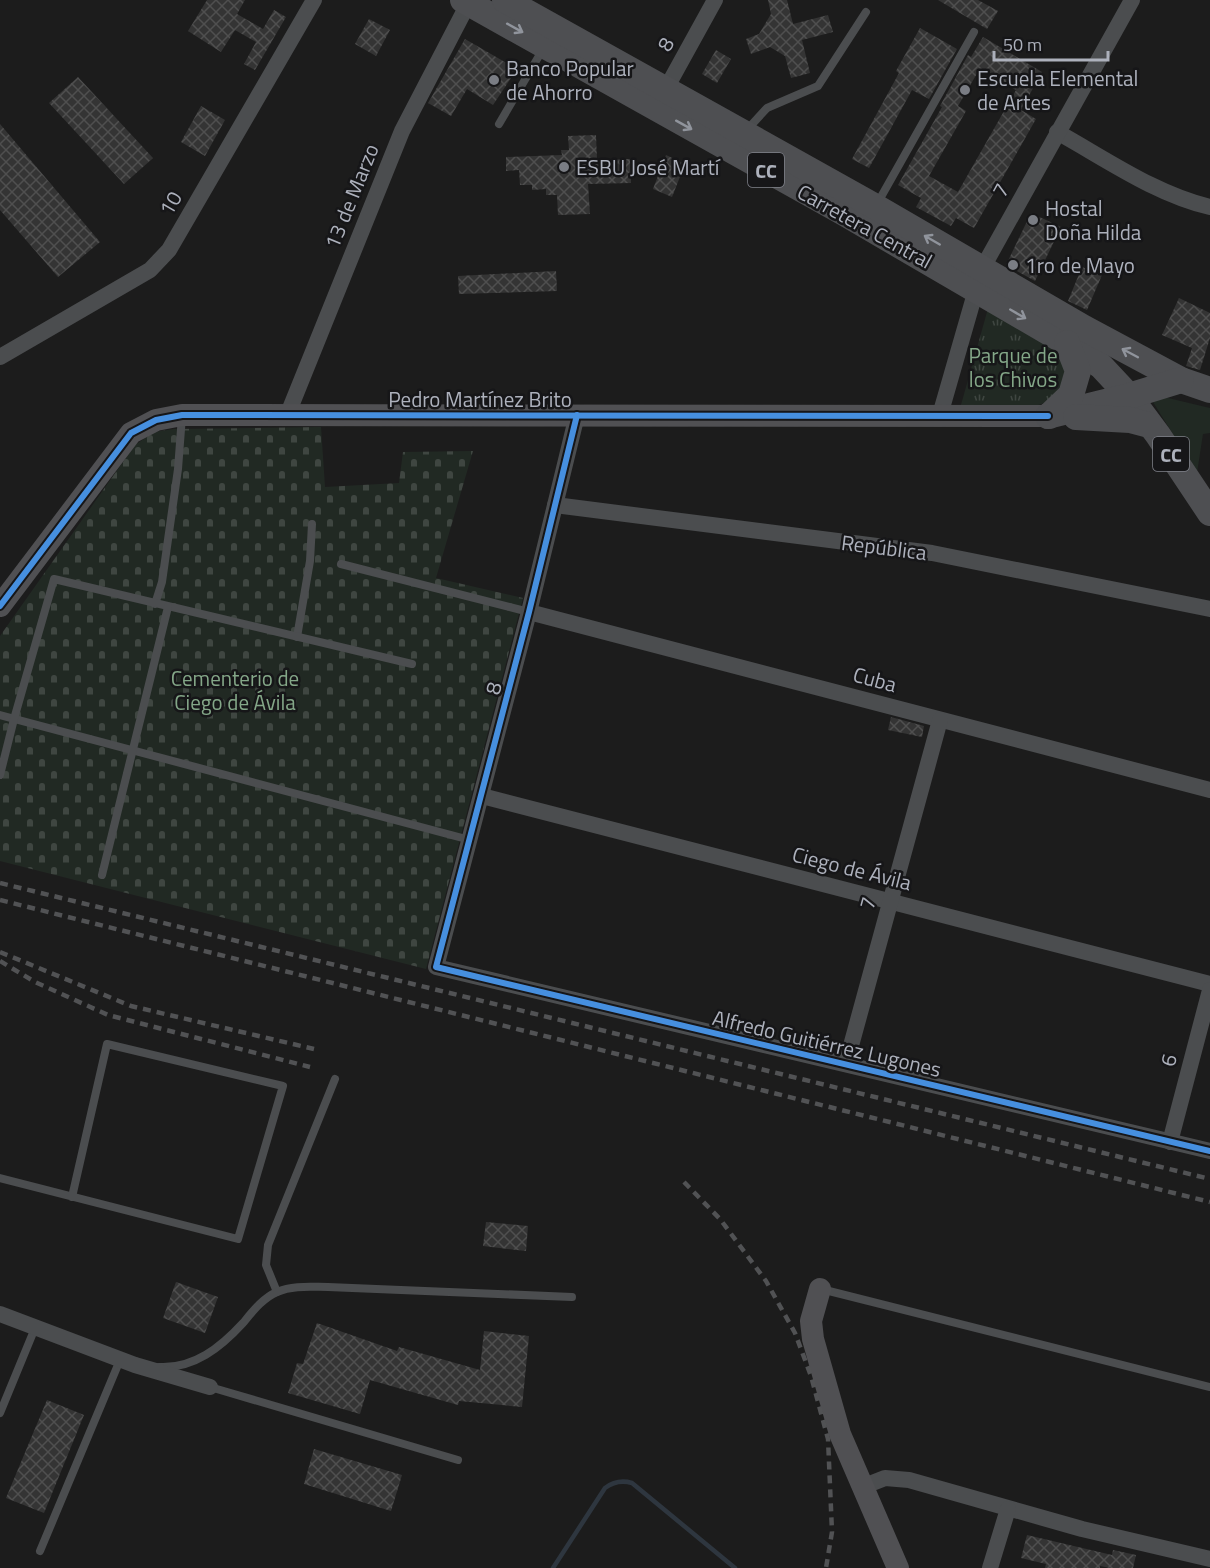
<svg xmlns="http://www.w3.org/2000/svg" width="1210" height="1568" font-family="'Titillium Web',sans-serif">
  <style>
    .grass { fill: #212923 }
    .cemetery { fill: url(#cemetery-stones) }
    .park { fill: url(#park-tufts) }
    .lines { fill: none; stroke-linecap: round; stroke-linejoin: round }
    .stream { stroke: #2e363f; stroke-width: 4.5 }
    .building { fill: url(#building-cross-hatch); fill-rule: evenodd }
    .lane { stroke: #4b4d4f; stroke-width: 8 }
    .street { stroke: #4b4d4f; stroke-width: 16 }
    .secondary { stroke: #505053; stroke-width: 22 }
    .primary { stroke: #4e4f52; stroke-width: 26 }
    .rail { stroke: #515254; stroke-width: 4.5; stroke-dasharray: 8 6; stroke-linecap: butt }
    .cycleway-casing { stroke: #161618; stroke-width: 10 }
    .cycleway { stroke: #468fdf; stroke-width: 6 }
    .oneway { stroke: #90949c }
    .poi-dot { fill: #7a7d84; stroke: #161618; stroke-width: 2 }
    .labels { text-anchor: middle; dominant-baseline: central; stroke-width: 5; stroke-linejoin: round; paint-order: stroke }
    .shield { fill: #161618; stroke: #80828b; stroke-width: 1.5 }
    .shield-label { font-size: 20px; font-weight: bold; fill: #adb1bc }
    .street-label { font-size: 21px; fill: #adb1bc; stroke: #161618 }
    .poi-label { font-size: 21px; fill: #adb1bc; stroke: #161618; text-anchor: start }
    .park-label { font-size: 21px; fill: #84a788; stroke: #161618 }
  </style>
  <defs>
    <pattern id="cemetery-stones" width="16" height="16" patternUnits="userSpaceOnUse" patternTransform="scale(1.5)"><rect width="16" height="16" fill="#212923"/><path d="M2 7V4a2 2 0 0 1 4 0v3zM10 15v-3a2 2 0 0 1 4 0v3z" fill="#3f4641"/></pattern>
    <pattern id="park-tufts" width="24" height="20" patternUnits="userSpaceOnUse" patternTransform="scale(1.5)"><rect width="24" height="20" fill="#212923"/><path d="M3 7l-1-3M5 7V3M7 7l1-3M15 17l-1-3M17 17v-4M19 17l1-3" fill="none" stroke="#3f4641"/></pattern>
    <pattern id="building-cross-hatch" width="8" height="8" patternUnits="userSpaceOnUse" patternTransform="scale(1.5)"><rect width="8" height="8" fill="#343434"/><path d="M0 0l8 8M0 8l8-8" fill="none" stroke="#4f4f4f"/></pattern>
  </defs>
  <rect width="100%" height="100%" fill="#1c1c1c"/>
  <!-- grass -->
  <polygon class="grass" points="1164,397 1210,408 1210,433 1203,434 1197,473 1153,402"/>
  <!-- cemetery -->
  <polygon class="cemetery" points="321,427 325,487 399,483 403,452 473,451 436,578 523,598 426,969 0,861 0,636 135,445 154,432 174,429"/>
  <!-- park -->
  <polygon class="park" points="989,305 1057,349 1070,374 1054,400 1035,406 961,405"/>
  <g class="lines">
    <!-- stream -->
    <path class="stream" d="M 553,1568 L 605,1488 C 613,1482 622,1480 632,1483 L 735,1568"/>
  </g>
  <!-- building -->
  <g class="building">
    <polygon points="207,0 245,0 237,14 263,29 274,10 286,17 255,70 244,64 256,42 235,30 221,52 188,31"/>
    <polygon points="768,0 787,0 793,24 828,15 833,32 802,40 810,73 791,78 785,56 770,47 751,54 746,39 759,34 771,14"/>
    <polygon points="938,0 978,0 998,11 987,29"/>
    <polygon points="369,19 390,30 376,56 355,44"/>
    <polygon points="920,28 957,49 929,99 912,90 869,168 852,159 899,73 896,71"/>
    <path d="M 983,37 L 1042,72 L 1021,110 L 1036,119 L 974,228 L 956,218 L 951,226 L 916,207 L 921,198 L 898,185 L 942,107 L 940,106 L 968,55 L 971,57 ZM 979,70 L 1016,90 L 958,192 L 929,176 L 966,111 L 958,106 Z"/>
    <polygon points="465,39 517,69 493,105 467,89 451,116 428,103"/>
    <polygon points="716,50 731,59 717,83 702,74"/>
    <polygon points="78,77 153,158 124,184 49,103"/>
    <polygon points="201,106 225,120 205,156 181,142"/>
    <polygon points="0,124 100,242 58,277 0,210"/>
    <polygon points="596,135 597,160 630,159 631,183 588,184 590,214 558,215 557,195 546,195 546,189 532,190 532,185 520,185 519,170 506,171 506,157 562,155 561,150 569,150 568,136"/>
    <polygon points="666,155 685,164 672,197 653,189"/>
    <polygon points="1031,213 1061,227 1035,281 1006,265"/>
    <polygon points="1082,267 1102,275 1087,310 1068,301"/>
    <polygon points="556,271 557,291 459,294 458,276"/>
    <polygon points="1179,298 1210,313 1210,338 1200,370 1186,366 1192,348 1162,335"/>
    <polygon points="891,717 924,726 922,737 888,730"/>
    <polygon points="486,1222 528,1226 526,1251 483,1246"/>
    <polygon points="176,1282 218,1297 205,1333 163,1318"/>
    <polygon points="317,1323 397,1351 399,1347 480,1370 484,1331 529,1336 522,1407 459,1401 458,1405 370,1380 360,1414 288,1393 297,1363 303,1364"/>
    <polygon points="47,1400 84,1415 44,1513 6,1498"/>
    <polygon points="314,1449 402,1475 391,1511 304,1484"/>
    <polygon points="1027,1535 1112,1555 1113,1550 1136,1555 1133,1568 1110,1568 1100,1566 1100,1568 1045,1568 1046,1564 1021,1558"/>
  </g>
  <g class="lines">
    <!-- lane -->
    <g class="lane">
      <polyline points="499,124 543,49"/>
      <polyline points="745,132 767,108 818,86 866,12"/>
      <polyline points="877,204 974,32"/>
      <polyline points="341,564 529,612"/>
      <polyline points="155,604 162,582 178,469 182,416"/>
      <polyline points="297,637 310,561 312,524"/>
      <polyline points="0,715 470,840"/>
      <polyline points="0,775 14,719 54,579 412,664"/>
      <polyline points="102,875 168,607"/>
      <polyline points="0,1178 238,1239 283,1086 107,1044 72,1197"/>
      <polyline points="821,1289 1210,1387"/>
      <polyline points="277,1292 266,1265 268,1245 335,1079"/>
      <path d="M 159,1367 C 194,1369 221,1347 243,1323 C 253,1311 263,1298 277,1292 C 293,1285 311,1287 328,1287 L 572,1297"/>
      <polyline points="210,1387 458,1460"/>
      <polyline points="0,1413 35,1328"/>
      <polyline points="40,1551 120,1360"/>
    </g>
    <!-- street -->
    <g class="street">
      <polyline points="662,96 715,0"/>
      <path d="M 1057,132 C 1106,159 1155,194 1210,207"/>
      <polyline points="0,357 150,270 169,250 314,0"/>
      <polyline points="577,415 529,612 436,967 1210,1151"/>
      <polyline points="940,415 982,269 1132,0"/>
      <polyline points="287,416 402,131 470,0"/>
      <polyline points="555,505 932,553 1210,609"/>
      <polyline points="529,612 1210,790"/>
      <polyline points="482,796 1210,984"/>
      <polyline points="846,1064 940,720"/>
      <polyline points="1170,1142 1210,990"/>
      <polyline points="0,1314 135,1365 210,1387"/>
      <polyline points="862,1487 885,1478 909,1480 1082,1529 1210,1559"/>
      <polyline points="990,1568 1008,1509"/>
    </g>
    <!-- secondary -->
    <g class="secondary">
      <polyline points="0,606 131,433 156,420 182,415 1048,416"/>
      <polyline points="820,1289 811,1321 813,1339 840,1434 898,1568"/>
    </g>
    <!-- primary -->
    <g class="primary">
      <polyline points="463,0 844,213 1067,343 1101,366 1129,396 1158,435 1210,513"/>
      <polyline points="505,0 876,207 1084,328 1181,380 1210,390"/>
      <polyline points="1048,416 1129,396 1181,380"/>
      <polyline points="1049,416 1071,395 1078,371 1067,343"/>
      <polyline points="1076,417 1130,420 1149,425"/>
    </g>
    <!-- rail -->
    <g class="rail">
      <polyline points="0,883 1210,1179"/>
      <polyline points="0,900 1210,1202"/>
      <polyline points="0,952 131,1006 314,1049"/>
      <polyline points="0,961 35,982 108,1015 310,1067"/>
      <polyline points="684,1182 720,1219 766,1281 795,1333 811,1376 828,1439 832,1532 826,1568"/>
    </g>
    <!-- cycleway casing -->
    <g class="cycleway-casing">
      <g id="cycleway">
        <polyline points="577,415 529,612 436,967 1210,1151"/>
        <polyline points="0,606 131,433 156,420 182,415 1048,416"/>
      </g>
    </g>
    <!-- cycleway -->
    <use href="#cycleway" class="cycleway"/>
  </g>
  <!-- one-way arrows -->
  <defs><path id="oneway-shaft" d="M-6 0H5M1.5-3L5.5 0L1.5 3" fill="none" stroke-width="1.6" stroke-linecap="round" stroke-linejoin="round" transform="scale(1.5)"/></defs>
  <g class="oneway">
    <use href="#oneway-shaft" transform="translate(515 28) rotate(29)"/>
    <use href="#oneway-shaft" transform="translate(684 125) rotate(29)"/>
    <use href="#oneway-shaft" transform="translate(932 240) rotate(-150)"/>
    <use href="#oneway-shaft" transform="translate(1018 314) rotate(30)"/>
    <use href="#oneway-shaft" transform="translate(1130 353) rotate(-152)"/>
  </g>
  <!-- markers -->
  <g class="poi-dot">
    <circle cx="494" cy="80" r="6"/>
    <circle cx="965" cy="90" r="6"/>
    <circle cx="564" cy="167" r="6"/>
    <circle cx="1033" cy="220" r="6"/>
    <circle cx="1013" cy="265" r="6"/>
  </g>
  <g class="labels">
    <!-- shield labels -->
    <g class="shield">
      <rect x="748" y="153" width="36" height="34" rx="4.5"/>
      <rect x="1153" y="437" width="36" height="34" rx="4.5"/>
    </g>
    <g class="shield-label">
      <text x="766" y="170">CC</text>
      <text x="1171" y="454">CC</text>
    </g>
    <!-- street labels -->
    <g class="street-label">
      <text transform="translate(665 44) rotate(-61)">8</text>
      <text transform="translate(1000 190) rotate(-61)">7</text>
      <text transform="translate(351 196) rotate(-68)">13 de Marzo</text>
      <text transform="translate(170 203) rotate(-60)">10</text>
      <text transform="translate(865 226) rotate(29)">Carretera Central</text>
      <text x="480" y="399">Pedro Martínez Brito</text>
      <text transform="translate(884 547) rotate(7)">República</text>
      <text transform="translate(875 679) rotate(15)">Cuba</text>
      <text transform="translate(493 688) rotate(-76)">8</text>
      <text transform="translate(852 868) rotate(14)">Ciego de Ávila</text>
      <text transform="translate(867 903) rotate(-75)">7</text>
      <text transform="translate(827 1043) rotate(13)">Alfredo Guitiérrez Lugones</text>
      <text transform="translate(1168 1060) rotate(-75)">6</text>
    </g>
    <!-- poi labels -->
    <g class="poi-label">
      <text x="506" y="68">Banco Popular<tspan x="506" dy="24">de Ahorro</tspan></text>
      <text x="977" y="78">Escuela Elemental<tspan x="977" dy="24">de Artes</tspan></text>
      <text x="576" y="167">ESBU José Martí</text>
      <text x="1045" y="208">Hostal<tspan x="1045" dy="24">Doña Hilda</tspan></text>
      <text x="1025" y="265">1ro de Mayo</text>
    </g>
    <!-- park labels -->
    <g class="park-label">
      <text x="1013" y="355">Parque de<tspan x="1013" dy="24">los Chivos</tspan></text>
      <text x="235" y="678">Cementerio de<tspan x="235" dy="24">Ciego de Ávila</tspan></text>
    </g>
  </g>
  <!-- scale -->
  <path d="M994 51v9h114v-9" fill="none" stroke="#adb1bc" stroke-width="3"/>
  <text x="1003" y="51" font-size="18" fill="#adb1bc" stroke="#161618" stroke-width="4.5" paint-order="stroke">50 m</text>
</svg>
